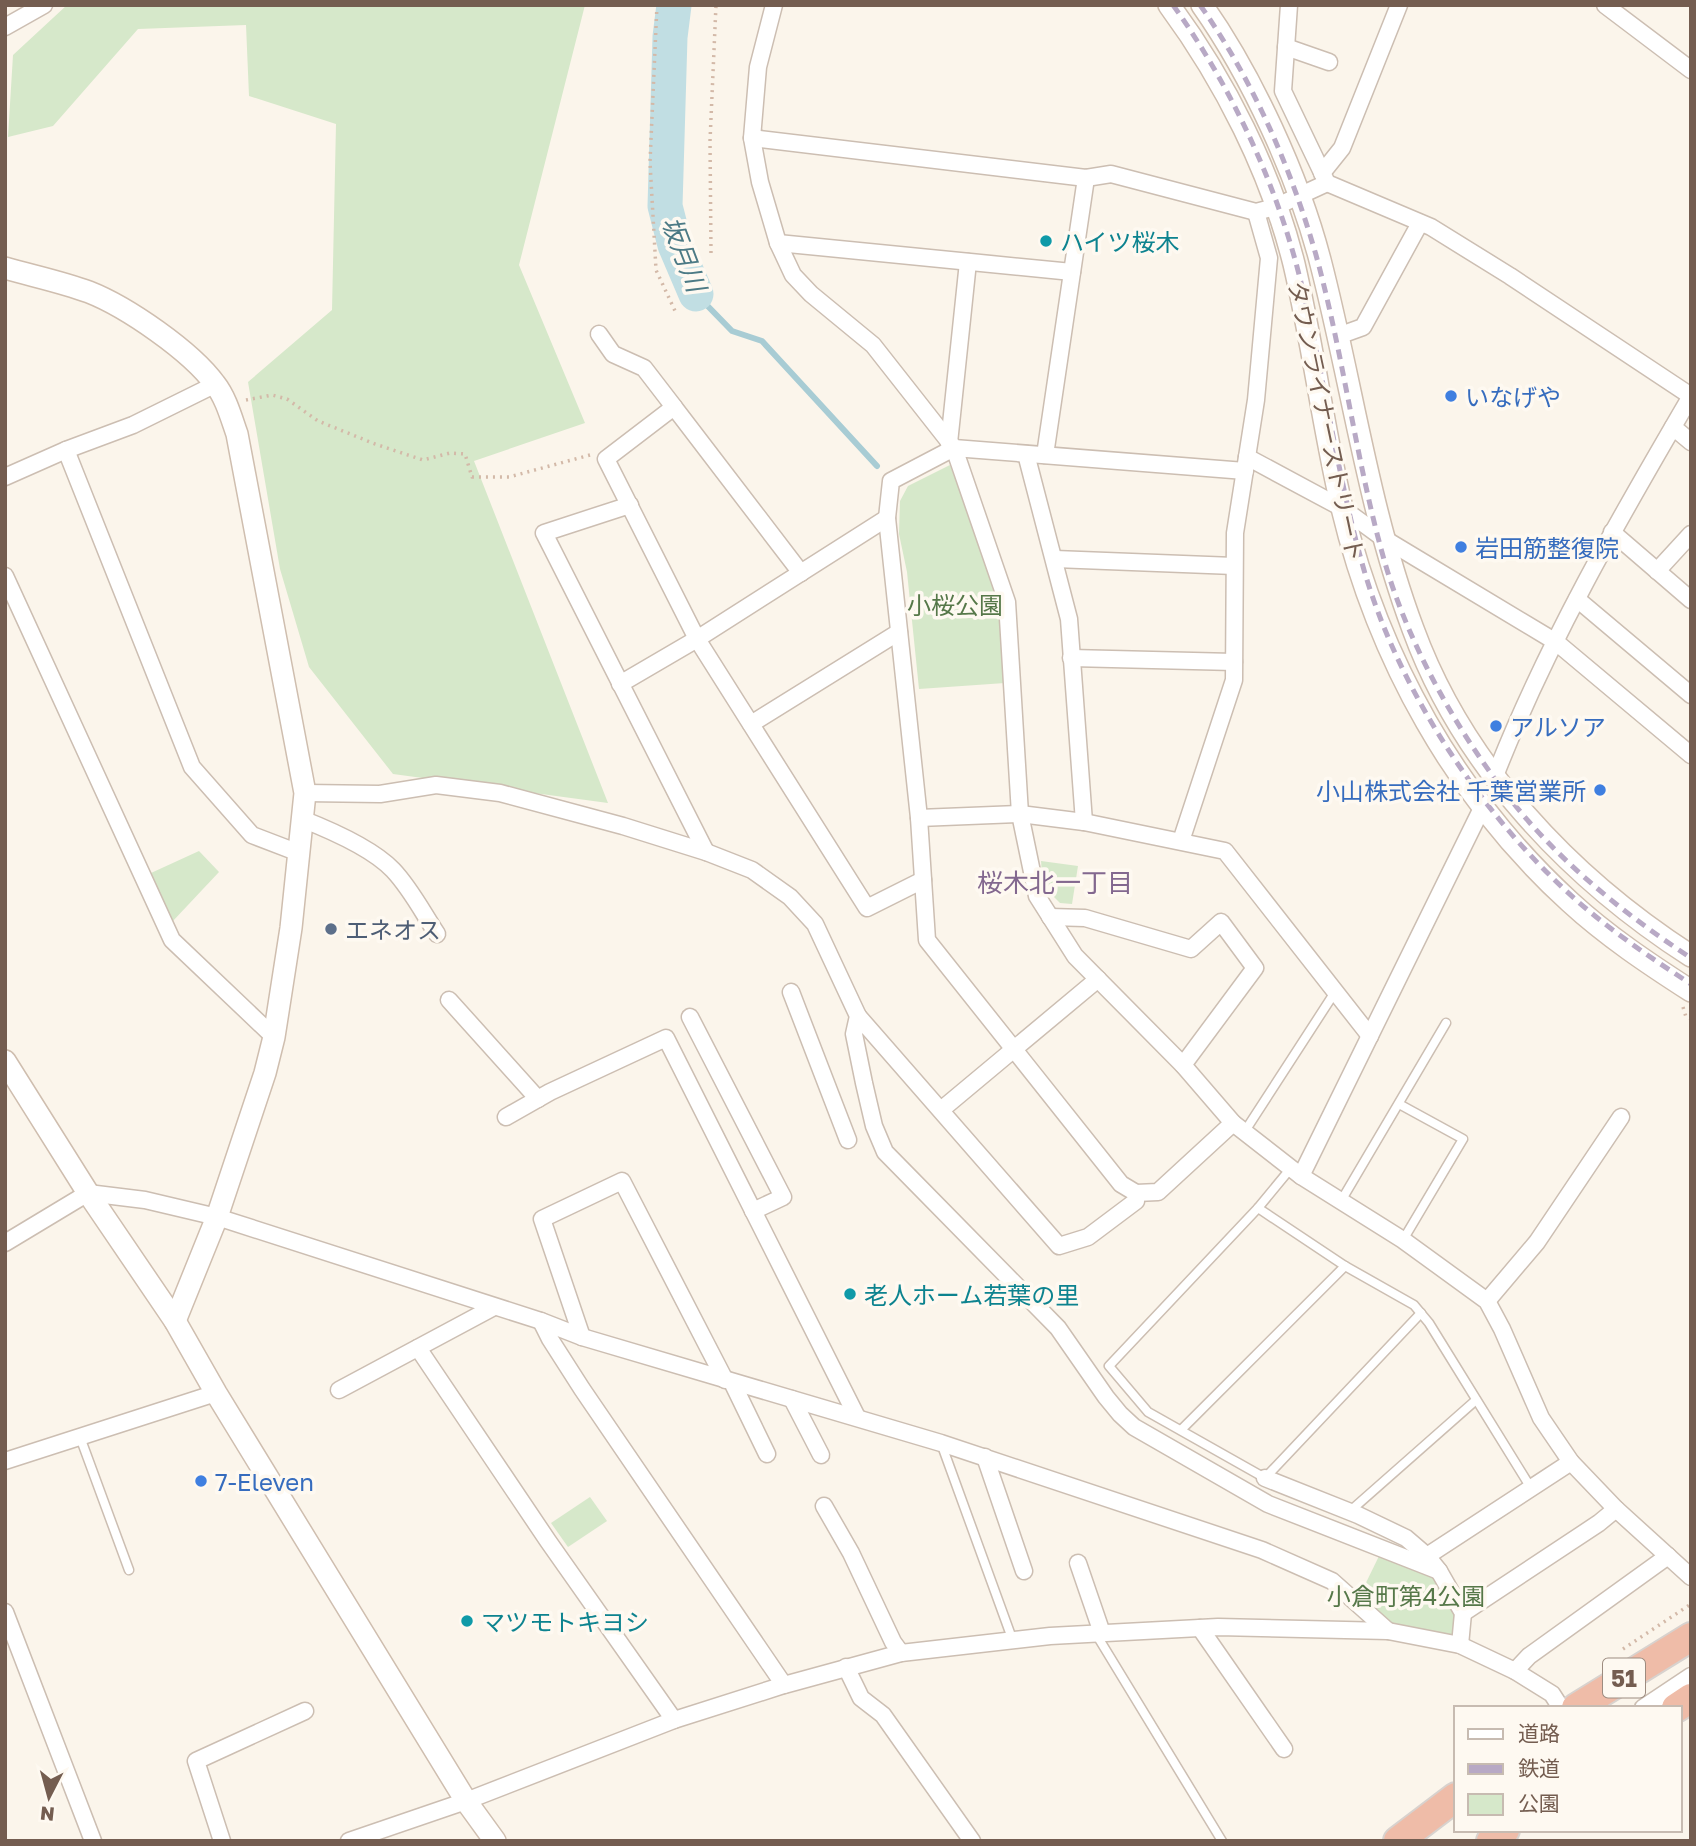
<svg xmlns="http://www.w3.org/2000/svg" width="1696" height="1846" font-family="'Golos Text','Noto Sans JP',sans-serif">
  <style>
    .green { fill: #d6e8ca }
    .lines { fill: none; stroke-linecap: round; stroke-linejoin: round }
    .stream { stroke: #a8ccd4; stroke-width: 6 }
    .river { stroke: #c1dee3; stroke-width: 35 }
    .lane-casing { stroke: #ccbeb2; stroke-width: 11 }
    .street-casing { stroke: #ccbeb2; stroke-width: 19 }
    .secondary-casing { stroke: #cfbeaf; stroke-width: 24 }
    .highway-casing { stroke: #d8d2ce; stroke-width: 32 }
    .path { stroke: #d3b9a8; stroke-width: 3.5; stroke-dasharray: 2 5; stroke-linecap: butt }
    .lane { stroke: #fff; stroke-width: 8 }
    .street { stroke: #fff; stroke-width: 16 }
    .secondary { stroke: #fff; stroke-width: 21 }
    .highway { stroke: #efbca8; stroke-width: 28 }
    .rail { stroke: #b8a9c5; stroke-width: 5; stroke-dasharray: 10 7; stroke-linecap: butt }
    .culture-dot { fill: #0f9aa8; stroke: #fef9f1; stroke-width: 2.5 }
    .shop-dot { fill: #3f7fe0; stroke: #fef9f1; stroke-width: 2.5 }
    .service-dot { fill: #5c6f8a; stroke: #fef9f1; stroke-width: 2.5 }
    .labels { text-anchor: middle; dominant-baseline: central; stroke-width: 7; stroke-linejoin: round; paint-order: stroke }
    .shield { fill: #fef9f1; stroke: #9d8c80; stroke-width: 2 }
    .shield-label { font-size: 23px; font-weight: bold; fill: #745d50 }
    .culture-label { font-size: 24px; fill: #0d838f; stroke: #fef9f1; text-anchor: start }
    .shop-label { font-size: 24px; fill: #366cbe; stroke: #fef9f1; text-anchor: start }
    .street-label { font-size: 24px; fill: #745d50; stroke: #fef9f1 }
    .park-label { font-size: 24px; fill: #567849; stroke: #fef9f1 }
    .service-label { font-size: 24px; fill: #4e5e75; stroke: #fef9f1; text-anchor: start }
    .water-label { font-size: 26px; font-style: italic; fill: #4c7a85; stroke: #fef9f1 }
    .neighbourhood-label { font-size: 26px; fill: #83688f; stroke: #fef9f1 }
  </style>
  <rect width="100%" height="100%" fill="#fbf5eb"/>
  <!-- green -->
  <g class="green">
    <polygon points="67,5 585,5 519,265 585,423 474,461 608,803 393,774 309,667 280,569 248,382 332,310 336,124 249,96 246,25 138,29 53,126 8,137 13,55"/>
    <polygon points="950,465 999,596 1005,683 919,689 907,572 899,534 900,501 908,486"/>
    <polygon points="199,851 219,872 172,922 151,873"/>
    <polygon points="1041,861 1078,866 1072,904 1060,903 1043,886"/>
    <polygon points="590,1497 607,1521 568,1547 551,1523"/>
    <polygon points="1380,1554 1437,1576 1460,1614 1455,1639 1392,1623 1360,1595"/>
  </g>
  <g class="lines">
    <!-- stream -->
    <polyline class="stream" points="696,294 732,331 762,341 877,466"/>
    <!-- river -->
    <polyline class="river" points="674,5 670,37 665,206 675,245 696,294"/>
    <!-- lane casing -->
    <g class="lane-casing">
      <g id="lane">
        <polyline points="1399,1104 1463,1139 1403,1240"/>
        <polyline points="1245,1131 1335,992"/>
        <polyline points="1291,1168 1258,1208 1109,1366 1148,1412 1265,1478 1421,1313"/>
        <polyline points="1341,1201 1446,1023"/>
        <polyline points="1258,1208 1345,1266 1414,1305 1429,1323 1531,1488"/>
        <polyline points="1181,1430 1345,1266"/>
        <polyline points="80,1437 129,1570"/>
        <polyline points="941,1443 1013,1641"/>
        <polyline points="1349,1512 1476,1400"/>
        <polyline points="1096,1634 1222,1841"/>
      </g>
    </g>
    <!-- street casing -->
    <g class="street-casing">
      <g id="street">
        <polyline points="774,5 758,67 752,138 760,182 778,243 793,275 811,294 873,345 954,448 1007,602 1020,814 1037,896 1075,956 1183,1065 1233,1123 1301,1176 1403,1240 1487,1301 1502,1329 1541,1418 1571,1462 1616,1509 1691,1577"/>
        <polyline points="1289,5 1283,91 1327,183 1431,227 1510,276 1691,396"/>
        <polyline points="1605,5 1691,70"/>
        <polyline points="5,27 44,5"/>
        <polyline points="1286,47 1329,62"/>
        <polyline points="752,138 1086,178 1111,174 1256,212 1275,207 1327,183"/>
        <polyline points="1322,173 1342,148 1399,5"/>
        <polyline points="778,243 1072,272"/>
        <polyline points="599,334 613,354 644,368 674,407"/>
        <polyline points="1338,336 1363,327 1420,223"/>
        <polyline points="1673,427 1691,442"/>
        <polyline points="949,443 968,262"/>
        <polyline points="66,450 192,767 252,835 299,853"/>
        <polyline points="1026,454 1069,619 1084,822"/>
        <polyline points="1045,455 1086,178"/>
        <polyline points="1247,457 1342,508 1383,538 1556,642 1691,755"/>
        <polyline points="5,477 66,450 133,425 216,384"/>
        <polyline points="630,505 544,533 706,852"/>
        <polyline points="1612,532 1691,600"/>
        <polyline points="1055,559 1234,566"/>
        <polyline points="1657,571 1691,534"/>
        <polyline points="801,573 674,407 606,459 697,639 867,908 923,880"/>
        <polyline points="5,576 172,940 274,1037"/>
        <polyline points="1577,599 1691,695"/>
        <polyline points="1071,658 1234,662"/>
        <polyline points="620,684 697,639 887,518"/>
        <polyline points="751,724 899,632"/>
        <path d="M 1495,776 C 1547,643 1619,519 1691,396"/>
        <polyline points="305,793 380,794 436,785 500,793 623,826 706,852 752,870 790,897 815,924 858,1016 854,1034 864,1083 874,1126 885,1152 1058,1328 1106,1397 1120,1414 1134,1427 1268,1504 1439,1571"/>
        <polyline points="919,818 1020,814 1084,822 1225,851 1370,1036"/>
        <path d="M 302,819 C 330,830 372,848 393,870 C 411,889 423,913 437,934"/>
        <polyline points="1181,841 1234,680 1235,533 1256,400 1269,258 1256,212"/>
        <polyline points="1050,917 1085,918 1191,949 1221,922 1255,968 1183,1065"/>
        <polyline points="791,992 848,1140"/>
        <polyline points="449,1000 538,1099"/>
        <polyline points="858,1016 1059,1246 1088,1237 1136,1201 1136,1193"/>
        <polyline points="690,1017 783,1197 753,1211"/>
        <polyline points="941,1110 1098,979"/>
        <polyline points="506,1117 550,1092 666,1038 857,1417"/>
        <polyline points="1233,1123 1158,1192 1136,1193 1121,1184 927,940 919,818 887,518 891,481 954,448 1245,471"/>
        <polyline points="1301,1176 1483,806"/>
        <polyline points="5,1243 88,1193 145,1200 217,1217 541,1321 582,1337 941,1443 1262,1550 1332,1581 1388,1631"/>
        <polyline points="1487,1301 1537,1242 1621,1117"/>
        <polyline points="541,1321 550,1339 582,1389 784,1685"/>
        <polyline points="582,1337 542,1219 622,1181 725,1380"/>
        <polyline points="418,1348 548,1541 674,1720"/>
        <polyline points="732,1382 767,1454"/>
        <polyline points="339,1390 494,1307"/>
        <polyline points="792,1399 821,1455"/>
        <polyline points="985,1457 1024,1571"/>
        <polyline points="5,1461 216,1393"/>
        <polyline points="1265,1478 1358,1515 1406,1538 1427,1556 1439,1571 1463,1613 1460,1645"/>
        <polyline points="824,1506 851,1553 893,1642 901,1653"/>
        <polyline points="1427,1556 1571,1462"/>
        <polyline points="1078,1563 1102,1633"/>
        <polyline points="5,1612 93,1841"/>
        <polyline points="1463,1613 1599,1523 1616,1509"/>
        <polyline points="1200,1628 1284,1749"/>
        <polyline points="846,1667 861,1698 883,1715 972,1841"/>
        <polyline points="1515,1671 1529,1656 1668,1556"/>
        <polyline points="1643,1708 1691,1676"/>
        <polyline points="222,1841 196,1761 305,1711"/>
        <polyline points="349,1841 466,1801 674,1720 784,1685 901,1653 1050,1636 1218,1627 1388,1631 1460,1645 1515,1671 1552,1694 1561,1708"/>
      </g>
    </g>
    <!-- secondary casing -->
    <g class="secondary-casing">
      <g id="secondary">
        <path d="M 1169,5 C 1225,81 1271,172 1294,264 C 1313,345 1323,427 1342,508 C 1378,658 1455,797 1570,902 C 1607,936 1649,964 1691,991"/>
        <path d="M 1202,5 C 1252,76 1298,176 1320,260 C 1352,383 1368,509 1413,629 C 1463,766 1570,878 1691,956"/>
        <path d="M 5,268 C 33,276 62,282 89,292 C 127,307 191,351 215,384 C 226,398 231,417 237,434 L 305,793 L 291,928 L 274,1037 L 265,1073 L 217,1217 L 175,1321"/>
        <polyline points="5,1061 88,1193 175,1321 216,1393 466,1801 495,1841"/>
      </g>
    </g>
    <!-- highway casing -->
    <g class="highway-casing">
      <g id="highway">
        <polyline points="1576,1708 1691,1637"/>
        <polyline points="1676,1708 1691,1698"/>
        <polyline points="1398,1841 1456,1797"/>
        <polyline points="1491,1841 1505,1830"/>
      </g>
    </g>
    <!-- path -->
    <g class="path">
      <polyline points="657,5 650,162 656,270 676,313"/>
      <polyline points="711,253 710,141 716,5"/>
      <polyline points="246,400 272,395 287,399 318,421 375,444 423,460 450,453 465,454 472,477 509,477 590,455"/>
      <polyline points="1683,1007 1686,1017 1691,1019"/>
      <polyline points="1623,1649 1691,1604"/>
    </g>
    <!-- lane -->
    <use href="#lane" class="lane"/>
    <!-- street -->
    <use href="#street" class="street"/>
    <!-- secondary -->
    <use href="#secondary" class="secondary"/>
    <!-- highway -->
    <use href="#highway" class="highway"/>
    <!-- rail -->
    <g class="rail">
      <path d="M 1173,5 C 1228,82 1271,172 1296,263 C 1323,364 1335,469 1364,570 C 1399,691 1482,816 1575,899 C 1611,931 1651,958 1691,984"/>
      <path d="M 1200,5 C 1253,80 1291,168 1316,255 C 1344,357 1356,462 1385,563 C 1411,653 1469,753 1530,823 C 1576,875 1633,920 1691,958"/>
    </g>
  </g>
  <!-- markers -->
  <g class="culture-dot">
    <circle cx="1046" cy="241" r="7"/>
    <circle cx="850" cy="1294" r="7"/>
    <circle cx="467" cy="1621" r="7"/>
  </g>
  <g class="shop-dot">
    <circle cx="1451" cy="396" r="7"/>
    <circle cx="1461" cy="547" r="7"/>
    <circle cx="1496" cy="726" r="7"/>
    <circle cx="1600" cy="790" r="7"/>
    <circle cx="201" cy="1481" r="7"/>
  </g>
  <circle class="service-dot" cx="331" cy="929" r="7"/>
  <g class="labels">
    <!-- shield labels -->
    <rect class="shield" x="1603" y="1658.5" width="42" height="39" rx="5"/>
    <g class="shield-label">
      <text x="1624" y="1678">51</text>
    </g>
    <!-- culture labels -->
    <g class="culture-label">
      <text x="1060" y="241">ハイツ桜木</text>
      <text x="864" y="1294">老人ホーム若葉の里</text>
      <text x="481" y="1621">マツモトキヨシ</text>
    </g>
    <!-- shop labels -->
    <g class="shop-label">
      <text x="1465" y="396">いなげや</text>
      <text x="1475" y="547">岩田筋整復院</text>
      <text x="1510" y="726">アルソア</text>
      <text x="1586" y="790" text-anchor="end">小山株式会社 千葉営業所</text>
      <text x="215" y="1481">7-Eleven</text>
    </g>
    <!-- street labels -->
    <g class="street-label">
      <text transform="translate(1327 421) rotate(78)">タウンライナーストリート</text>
    </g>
    <!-- park labels -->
    <g class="park-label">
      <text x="955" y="604">小桜公園</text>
      <text x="1406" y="1595">小倉町第4公園</text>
    </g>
    <!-- service labels -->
    <g class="service-label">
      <text x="345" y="929">エネオス</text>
    </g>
    <!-- water labels -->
    <g class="water-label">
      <text transform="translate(684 254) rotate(69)">坂月川</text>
    </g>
    <!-- neighbourhood labels -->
    <g class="neighbourhood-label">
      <text x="1055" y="882">桜木北一丁目</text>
    </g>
  </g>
  <!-- border -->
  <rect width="1696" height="1846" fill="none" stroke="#745d50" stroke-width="14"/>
  <!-- legend -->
  <rect x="1454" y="1706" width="228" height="126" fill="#fef9f1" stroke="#c7bbb1" stroke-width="2"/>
  <rect x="1468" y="1729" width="35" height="10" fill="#ffffff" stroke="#c7bbb1" stroke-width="2"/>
  <text x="1518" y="1741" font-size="21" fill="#745d50">道路</text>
  <rect x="1468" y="1764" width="35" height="10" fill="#b8a9c5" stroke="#c7bbb1" stroke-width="2"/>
  <text x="1518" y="1776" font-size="21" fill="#745d50">鉄道</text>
  <rect x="1468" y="1794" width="35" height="21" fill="#d6e8ca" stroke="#c7bbb1" stroke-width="2"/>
  <text x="1518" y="1811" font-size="21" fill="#745d50">公園</text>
  <!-- north arrow -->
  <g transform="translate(49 1797) rotate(186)" stroke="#fef9f1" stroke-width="5" paint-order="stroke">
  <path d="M0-5L12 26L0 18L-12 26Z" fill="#745d50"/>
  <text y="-10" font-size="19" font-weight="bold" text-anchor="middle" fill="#745d50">N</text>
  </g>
</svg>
